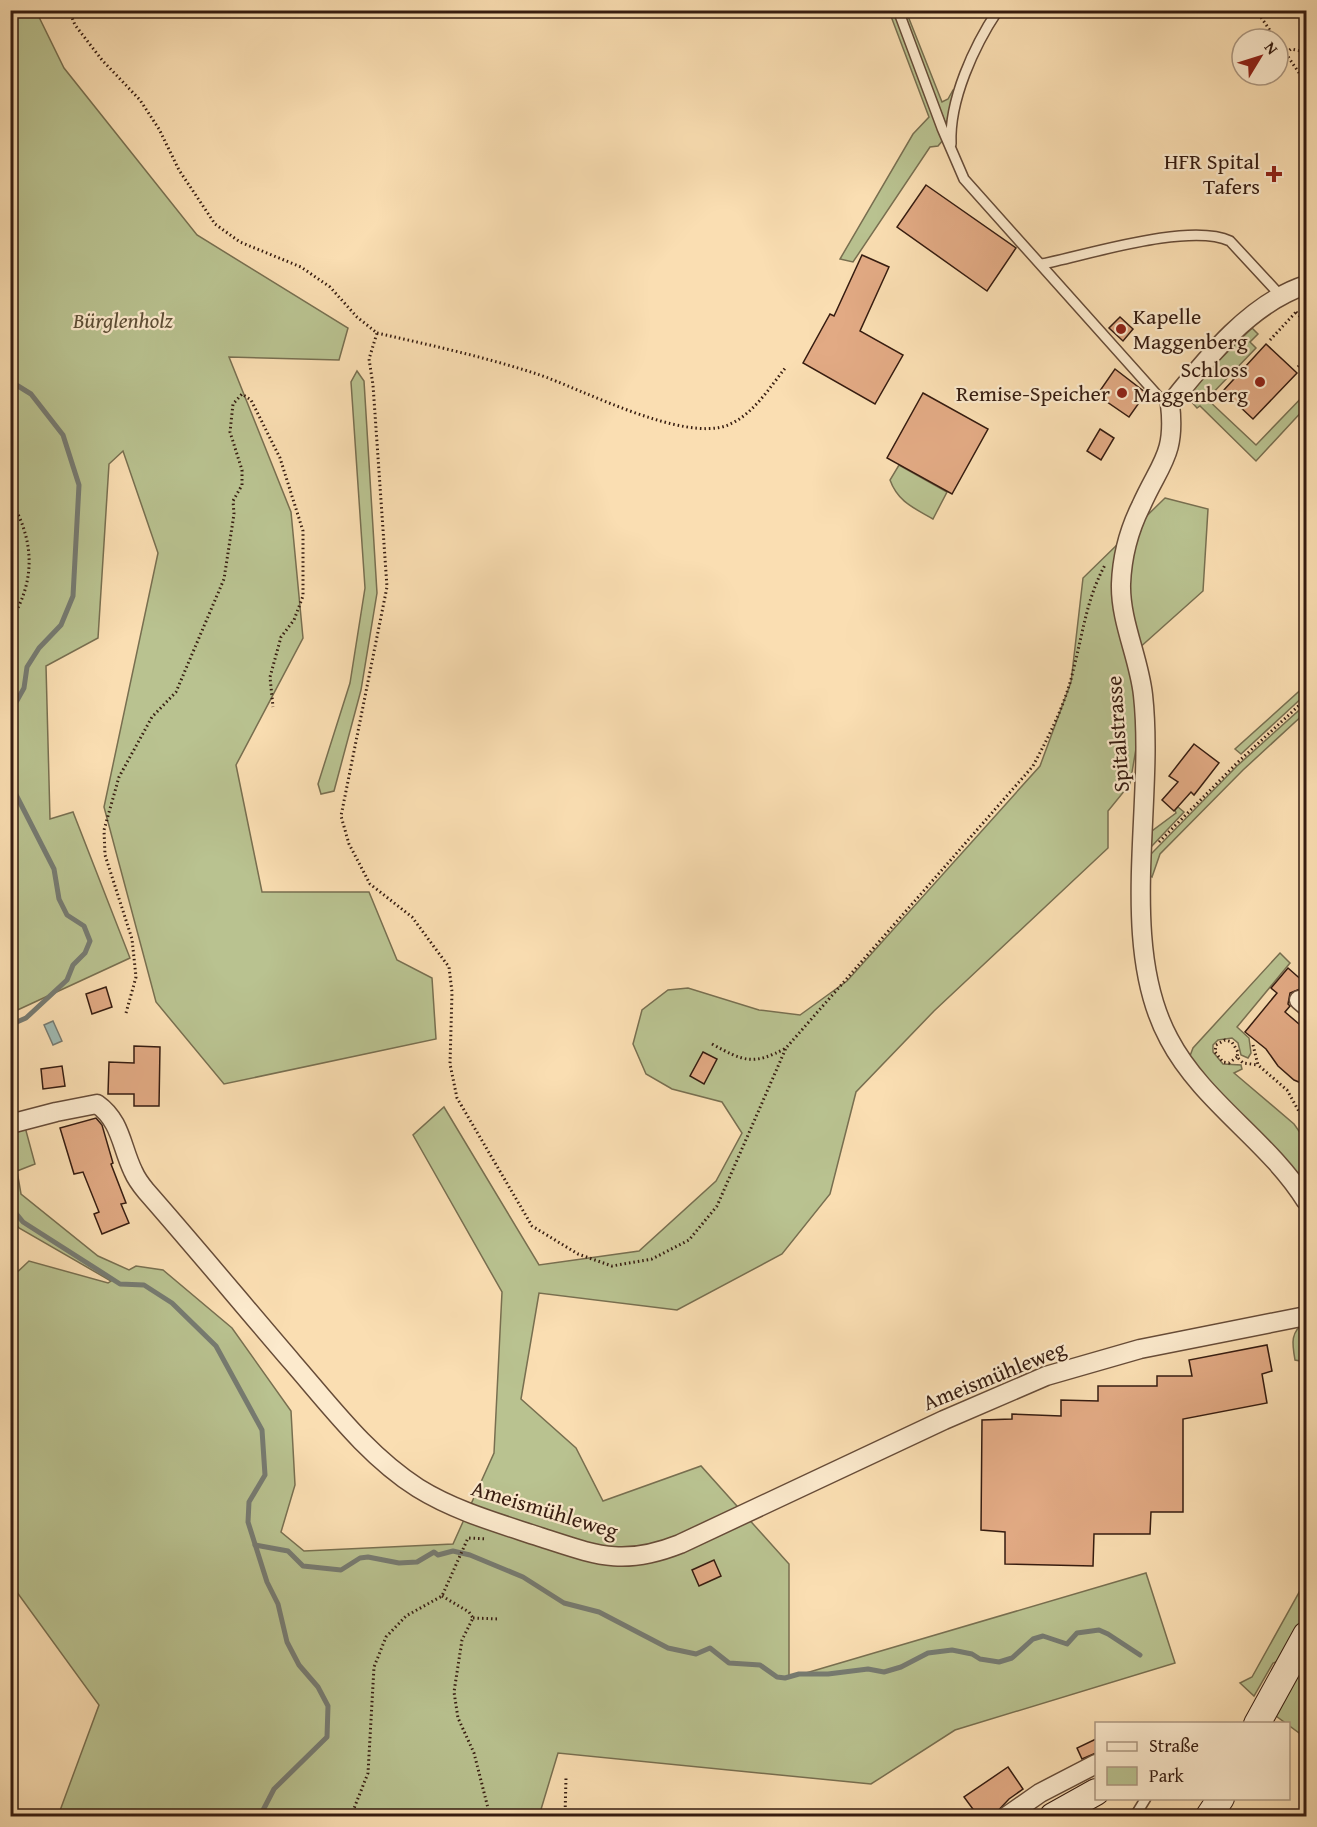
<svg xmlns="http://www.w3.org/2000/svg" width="1317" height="1827" font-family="'Gentium Book Plus',serif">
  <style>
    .green { fill: #b9c290; stroke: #786f50; stroke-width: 1.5 }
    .water { fill: #a0bbb4; stroke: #767b72; stroke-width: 1.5 }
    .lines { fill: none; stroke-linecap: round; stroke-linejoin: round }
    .stream { stroke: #767b72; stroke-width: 5 }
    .building { fill: #e2aa84; stroke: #361c10; stroke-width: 1.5 }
    .lane-casing { stroke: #674c38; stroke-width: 12 }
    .street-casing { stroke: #674c38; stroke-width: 21 }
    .secondary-casing { stroke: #361c10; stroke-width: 28 }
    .path { stroke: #361c10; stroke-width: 3; stroke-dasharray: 1.5 3; stroke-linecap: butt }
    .lane { stroke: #fceacd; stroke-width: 9 }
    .street { stroke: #fceacd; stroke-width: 18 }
    .secondary { stroke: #fceacd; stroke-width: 26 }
    .poi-dot { fill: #8f2418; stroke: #fceacd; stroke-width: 2 }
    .labels { text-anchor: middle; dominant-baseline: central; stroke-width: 4.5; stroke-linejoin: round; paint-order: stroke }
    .poi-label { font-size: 22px; fill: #361c10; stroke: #fceacd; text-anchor: end }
    .park-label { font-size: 22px; font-style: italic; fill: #5d4e36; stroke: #fceacd }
    .street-label { font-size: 22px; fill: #361c10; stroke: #fceacd }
  </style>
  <rect width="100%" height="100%" fill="#fadeb2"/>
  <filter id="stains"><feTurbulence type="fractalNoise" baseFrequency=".00333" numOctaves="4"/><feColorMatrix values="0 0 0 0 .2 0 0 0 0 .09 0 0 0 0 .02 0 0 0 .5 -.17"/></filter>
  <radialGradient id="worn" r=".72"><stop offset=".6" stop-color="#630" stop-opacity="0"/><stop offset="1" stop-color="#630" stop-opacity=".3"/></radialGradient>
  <!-- green -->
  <g class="green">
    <polygon points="10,11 36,11 64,68 197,235 348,328 339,360 229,357 291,512 303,638 236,765 262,892 369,892 397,960 432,978 436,1039 224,1084 156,1002 104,807 158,553 123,451 109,464 98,638 46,666 50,819 73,812 130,958 11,1013"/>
    <polygon points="889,11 894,11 943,140 938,146 930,147 853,262 840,259 913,134 929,117"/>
    <polygon points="902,11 906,11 942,102 948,99 953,90 957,91 947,122 945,122"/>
    <polygon points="1252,328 1258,334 1250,342 1256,348 1207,399 1256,445 1306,393 1306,407 1256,461 1200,406 1197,408 1188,398 1196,383"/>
    <polygon points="357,371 364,381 377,593 361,690 334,791 321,794 318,784 350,683 365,588 351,382"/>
    <path d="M 899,465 L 947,492 L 933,519 C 914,508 898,502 890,480 Z"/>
    <polygon points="1165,498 1208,509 1203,591 1128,658 1136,695 1138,737 1130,784 1108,811 1108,848 934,1011 856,1092 830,1194 782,1254 677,1310 539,1293 521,1399 576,1448 603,1501 701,1466 789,1564 789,1678 1146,1573 1175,1663 955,1730 871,1784 558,1753 539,1816 58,1816 99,1705 11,1584 10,1279 29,1261 108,1283 111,1281 19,1228 11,1218 11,1128 25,1127 35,1164 17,1171 21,1194 98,1256 129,1270 136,1266 163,1270 232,1328 291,1411 295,1485 281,1532 304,1551 453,1544 494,1453 502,1292 413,1135 444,1107 539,1265 639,1251 716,1181 742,1133 722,1102 672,1089 646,1074 633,1044 642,1010 668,990 688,988 759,1010 800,1015 847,981 1040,766 1071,682 1083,578"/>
    <polygon points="1306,685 1306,694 1241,754 1235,749"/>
    <polygon points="1306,704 1306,712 1243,770 1160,854 1152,877 1148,874 1151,854 1237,766"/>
    <polygon points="1178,807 1184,812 1151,847 1152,831 1176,813 1175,810"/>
    <polygon points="1280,953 1290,963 1237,1027 1249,1038 1251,1053 1248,1058 1241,1055 1238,1043 1232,1038 1218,1040 1213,1045 1213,1052 1223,1064 1241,1065 1242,1069 1234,1073 1294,1124 1306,1141 1306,1186 1188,1061 1193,1048"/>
    <path d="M 1306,1321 L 1306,1362 L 1295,1360 C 1292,1343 1290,1332 1306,1321 Z"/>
    <polygon points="1306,1580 1306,1613 1279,1661 1273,1663 1254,1696 1240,1683 1252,1677"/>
    <polygon points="1306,1654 1306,1738 1276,1716 1289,1685"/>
  </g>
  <!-- water -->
  <polygon class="water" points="53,1021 62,1041 53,1045 44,1025"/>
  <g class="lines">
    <!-- stream -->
    <g class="stream">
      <polyline points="10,381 31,394 63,435 79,485 73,596 61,625 39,648 27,667 24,688 10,713"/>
      <polyline points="10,783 54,869 59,899 67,915 84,926 90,941 85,953 73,965 67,980 26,1018 10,1025"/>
      <polyline points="10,1206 23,1222 120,1284 144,1285 172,1303 216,1346 262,1430 265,1475 249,1502 248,1522 267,1582 278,1604 287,1642 299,1665 318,1687 328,1706 327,1737 274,1789 260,1816"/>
      <polyline points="255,1545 288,1551 303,1566 341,1570 360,1558 368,1557 399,1563 417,1562 434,1552 438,1555 453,1551 470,1555 523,1577 564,1603 599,1612 668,1648 696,1654 710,1648 729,1663 760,1665 777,1677 785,1678 799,1674 828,1674 868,1669 884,1672 901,1667 928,1653 952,1650 972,1654 980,1659 999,1662 1012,1658 1033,1639 1043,1636 1067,1644 1077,1633 1099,1630 1108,1634 1140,1655"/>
    </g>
  </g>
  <!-- building -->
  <g class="building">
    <polygon points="926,185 1016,248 987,291 897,227"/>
    <polygon points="862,255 889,267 860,331 903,355 875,404 803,363 830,314 834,316"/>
    <polygon points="1120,317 1133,329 1123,341 1109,328"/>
    <polygon points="1266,344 1297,373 1253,419 1223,391"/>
    <polygon points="1115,369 1146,393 1129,417 1097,395"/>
    <polygon points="923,393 988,429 952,494 887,458"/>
    <polygon points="1100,429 1114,438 1101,460 1087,451"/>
    <polygon points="1194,744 1219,763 1194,795 1191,792 1174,811 1162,800 1178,782 1169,776"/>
    <polygon points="1288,968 1305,983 1300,989 1290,993 1288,1004 1290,1006 1285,1012 1306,1030 1306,1085 1294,1080 1278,1066 1266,1049 1245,1032 1277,993 1271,988"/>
    <polygon points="106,987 112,1007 92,1014 86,994"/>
    <polygon points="134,1046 160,1047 159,1106 134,1106 134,1094 108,1094 109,1062 134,1063"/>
    <polygon points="703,1052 717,1059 704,1084 690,1076"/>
    <polygon points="62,1066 65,1086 43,1089 41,1069"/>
    <polygon points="96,1118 102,1125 113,1163 111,1164 126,1203 121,1204 129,1223 102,1234 94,1214 99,1212 83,1172 74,1174 60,1128"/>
    <polygon points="1267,1345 1272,1371 1262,1374 1267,1403 1183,1419 1183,1512 1151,1512 1150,1534 1094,1534 1093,1566 1005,1564 1005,1532 981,1530 982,1420 1012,1419 1012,1414 1061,1416 1061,1400 1098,1401 1098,1386 1157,1386 1157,1376 1192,1376 1189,1360"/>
    <polygon points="714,1560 721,1576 699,1586 692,1570"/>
    <polygon points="1096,1739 1096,1753 1082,1759 1077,1748"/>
    <polygon points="1008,1767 1023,1789 1009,1799 993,1816 978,1816 964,1797"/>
  </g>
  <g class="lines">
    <!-- lane casing -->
    <g class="lane-casing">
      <g id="lane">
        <polyline points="898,10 942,128 964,179 1158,396 1170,404"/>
        <path d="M 951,144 C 949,100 974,46 998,10"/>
        <path d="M 1042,264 C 1087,255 1190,222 1230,241 L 1280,295"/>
        <polyline points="1135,1816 1146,1798"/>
      </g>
    </g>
    <!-- street casing -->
    <g class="street-casing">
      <g id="street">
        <path d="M 1306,285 C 1250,303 1206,359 1170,404 C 1176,455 1160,463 1141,506 C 1129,530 1122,557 1121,584 C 1120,621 1139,658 1143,695 C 1155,803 1117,943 1169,1039 C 1202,1102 1269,1141 1306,1201"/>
        <polyline points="1299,1000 1306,1006"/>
        <path d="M 10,1124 L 56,1112 L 97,1104 C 121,1121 121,1146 133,1171 C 136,1178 141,1185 146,1191 C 196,1248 244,1306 293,1363 C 332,1408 368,1456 418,1488 C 455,1511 498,1523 540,1537 C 596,1555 622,1567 680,1544 L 944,1420 L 1046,1376 L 1140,1349 L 1306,1316"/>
        <polyline points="1007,1816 1040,1793 1096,1764"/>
      </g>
    </g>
    <!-- secondary casing -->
    <g class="secondary-casing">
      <g id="secondary">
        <polyline points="1257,1724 1306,1635"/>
        <polyline points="1053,1816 1096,1792"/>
        <polyline points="1209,1816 1221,1798"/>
      </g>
    </g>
    <!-- path -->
    <g class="path">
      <polyline points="69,10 75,25 102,60 140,100 159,129 179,170 215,224 240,242 301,267 330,287 357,317 377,333 369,359 373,385 387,587 341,816 349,844 370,884 412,917 449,967 452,992 450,1064 457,1098 532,1226 578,1254 612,1266 652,1259 689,1240 717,1206 786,1048"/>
      <polyline points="1256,10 1276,39"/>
      <polyline points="1278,42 1306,83"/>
      <polyline points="1286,53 1291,49 1306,52"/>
      <polyline points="1296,312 1306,323"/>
      <path d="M 377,333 C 430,345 485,357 537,374 C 582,389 683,443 728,425 C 753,415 770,387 786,367"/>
      <polyline points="1270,340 1296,312"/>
      <polyline points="1298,367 1306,358"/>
      <path d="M 10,499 C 35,541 36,581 10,622"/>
      <polyline points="1159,842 1237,763 1306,699"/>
      <polyline points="126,1013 136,977 132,939 105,855 104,830 119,777 152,717 176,692 224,579 234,514 233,501 242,485 242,470 230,432 233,404 242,394 251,400 280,458 303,531 303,596 294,620 281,637 270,677 273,707"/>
      <path d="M 712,1044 C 743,1061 753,1066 786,1048 L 1033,766 C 1050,734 1066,703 1074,667 C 1083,632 1087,598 1105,565"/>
      <polyline points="1253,1045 1258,1065 1287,1090 1306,1124"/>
      <polyline points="1237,1057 1229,1063 1223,1062 1215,1052 1216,1045 1225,1040 1232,1042 1238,1052 1237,1057 1243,1063 1258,1065"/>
      <polyline points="442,1596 469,1612 473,1618 462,1640 454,1692 458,1718 474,1753 490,1816"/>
      <polyline points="473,1618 499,1619"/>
      <polyline points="351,1816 368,1773 374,1667 386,1637 406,1616 442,1596 468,1538 487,1539"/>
      <polyline points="565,1816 566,1778"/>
    </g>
    <!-- lane -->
    <use href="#lane" class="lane"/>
    <!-- street -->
    <use href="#street" class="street"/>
    <!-- secondary -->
    <use href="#secondary" class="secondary"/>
  </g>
  <!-- markers -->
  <g class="poi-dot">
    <path d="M1271 165h6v6h6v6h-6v6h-6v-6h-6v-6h6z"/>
    <circle cx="1121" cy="329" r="6"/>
    <circle cx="1260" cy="382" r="6"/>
    <circle cx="1122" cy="393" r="6"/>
  </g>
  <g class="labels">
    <!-- poi labels -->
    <g class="poi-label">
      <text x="1260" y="161">HFR Spital<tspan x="1260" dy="25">Tafers</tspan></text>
      <text x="1133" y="316" text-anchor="start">Kapelle<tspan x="1133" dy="25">Maggenberg</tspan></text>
      <text x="1248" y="369">Schloss<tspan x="1248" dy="25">Maggenberg</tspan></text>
      <text x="1110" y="393">Remise-Speicher</text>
    </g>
    <!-- park labels -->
    <g class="park-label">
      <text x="123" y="320">Bürglenholz</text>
    </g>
    <!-- street labels -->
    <g class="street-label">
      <text transform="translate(1117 734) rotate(-94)">Spitalstrasse</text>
      <text transform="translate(994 1375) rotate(-22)">Ameismühleweg</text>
      <text transform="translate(545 1509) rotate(17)">Ameismühleweg</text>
    </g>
  </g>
  <!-- margin -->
  <rect width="1317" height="1827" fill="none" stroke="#fadeb2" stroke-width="36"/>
  <rect x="12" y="12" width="1293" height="1803" fill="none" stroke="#361c10" stroke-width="3"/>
  <rect x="18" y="18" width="1281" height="1791" fill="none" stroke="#361c10" stroke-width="1.5"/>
  <!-- legend -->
  <rect x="1095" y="1722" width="195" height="78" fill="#fceacd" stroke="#ad9881" stroke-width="1.5"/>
  <rect x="1107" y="1742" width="30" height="9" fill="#fceacd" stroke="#ad9881" stroke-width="1.5"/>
  <text x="1149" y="1752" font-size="18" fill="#361c10">Straße</text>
  <rect x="1107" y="1767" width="30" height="18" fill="#b9c290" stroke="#ad9881" stroke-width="1.5"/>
  <text x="1149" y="1782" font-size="18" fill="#361c10">Park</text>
  <!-- north arrow -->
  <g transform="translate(1260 57) rotate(52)"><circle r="28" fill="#fceacd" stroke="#ad9881" stroke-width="1.5"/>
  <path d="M0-4.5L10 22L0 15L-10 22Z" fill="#8f2418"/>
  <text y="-9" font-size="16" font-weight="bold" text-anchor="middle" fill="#361c10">N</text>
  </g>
  <rect width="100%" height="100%" filter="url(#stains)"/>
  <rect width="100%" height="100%" fill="url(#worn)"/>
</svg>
